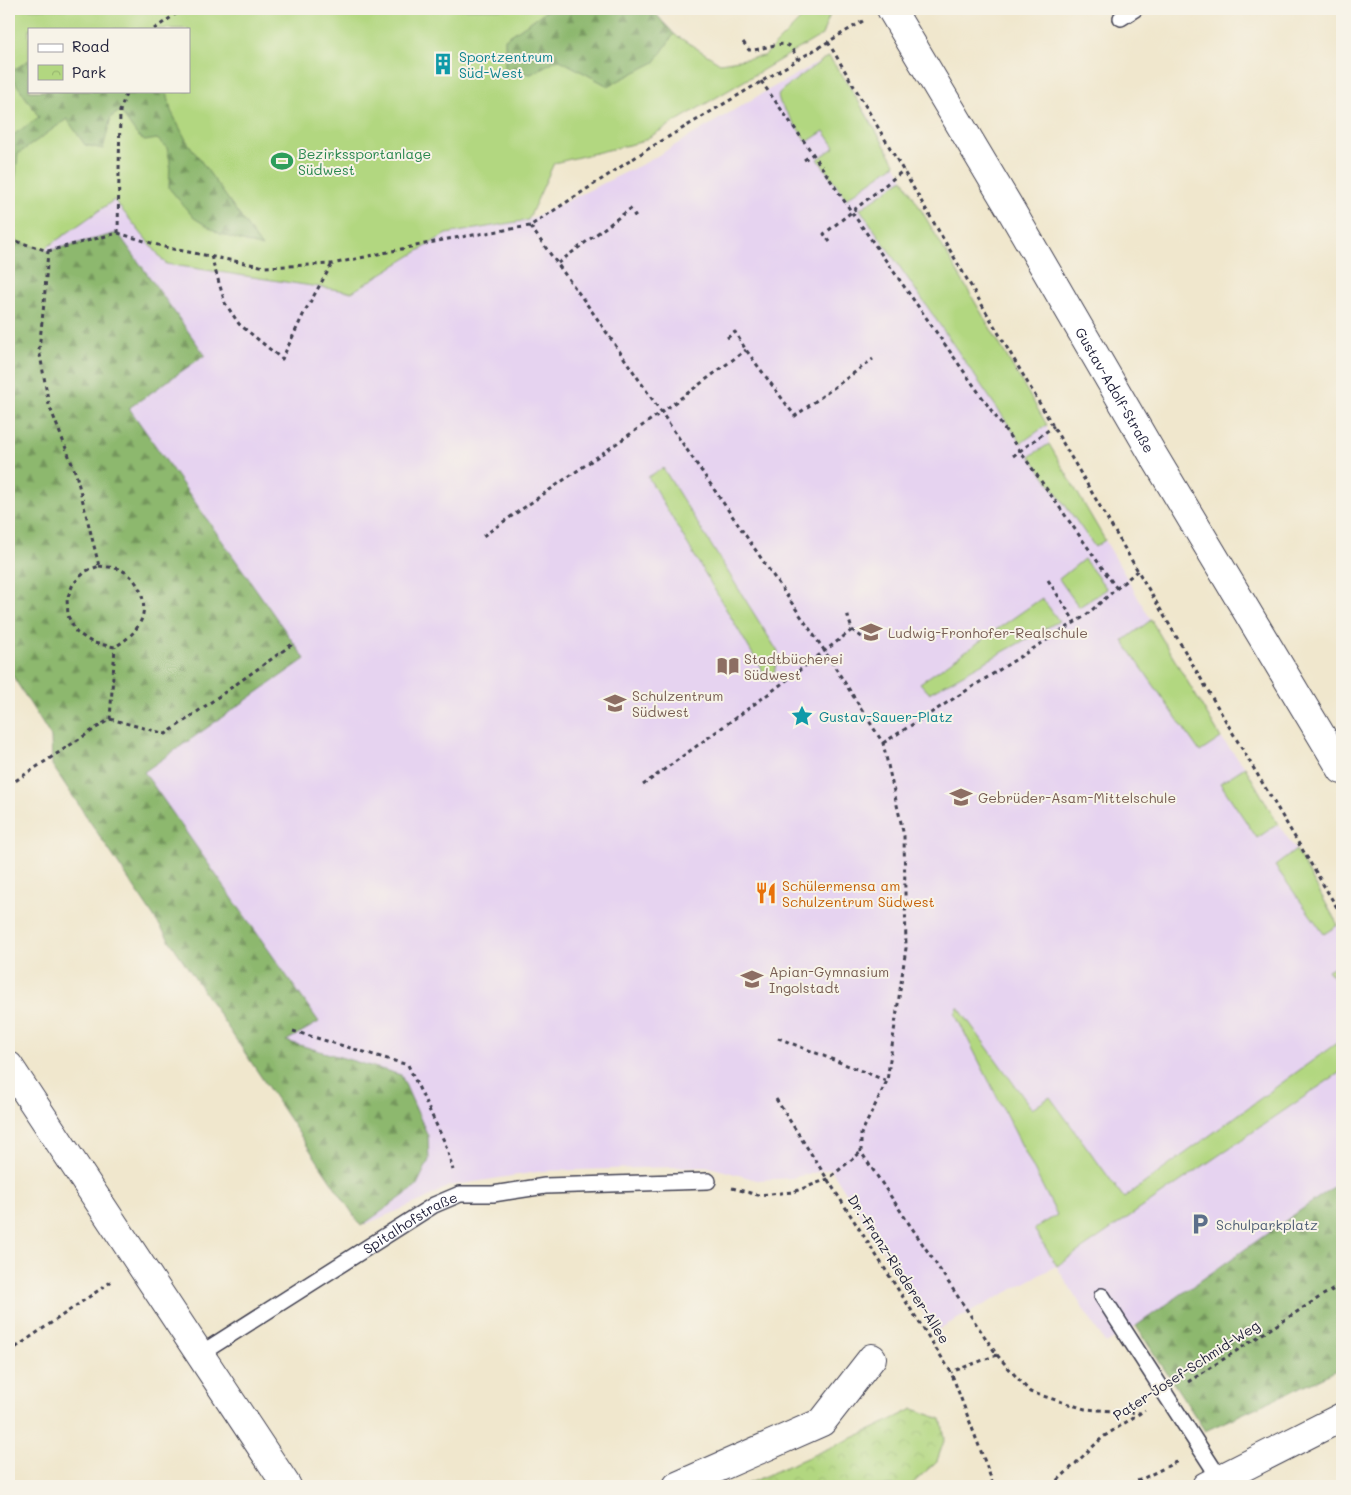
<svg xmlns="http://www.w3.org/2000/svg" width="1351" height="1495" font-family="Mali,sans-serif">
  <style>
    .built { fill: #e6d3f0 }
    .grass { fill: #b2d780; stroke: #6a7c5e; fill-rule: evenodd }
    .forest { fill: url(#forest-firs); stroke: #586d54 }
    .park { fill: url(#park-crowns); stroke: #6a7c5e }
    .lines { fill: none; stroke-linecap: round; stroke-linejoin: round }
    .service-casing { stroke: #414051; stroke-width: 18 }
    .minor-casing { stroke: #414051; stroke-width: 30 }
    .tertiary-casing { stroke: #414051; stroke-width: 30 }
    .path { stroke: #414051; stroke-width: 3; stroke-dasharray: 4 4; stroke-linecap: butt }
    .service { stroke: #fff; stroke-width: 15 }
    .minor { stroke: #fff; stroke-width: 28 }
    .tertiary { stroke: #fff; stroke-width: 28 }
    .labels { text-anchor: middle; dominant-baseline: central; stroke-width: 4; stroke-linejoin: round; paint-order: stroke }
    .culture-label { font-size: 14px; fill: #0d838f; stroke: #f7f3e8; text-anchor: start }
    .leisure-label { font-size: 14px; fill: #27864d; stroke: #f7f3e8; text-anchor: start }
    .street-label { font-size: 14px; fill: #22223b; stroke: #f7f3e8 }
    .education-label { font-size: 14px; fill: #785e54; stroke: #f7f3e8; text-anchor: start }
    .food-label { font-size: 14px; fill: #c56008; stroke: #f7f3e8; text-anchor: start }
    .service-label { font-size: 14px; fill: #4e5e75; stroke: #f7f3e8; text-anchor: start }
  </style>
  <defs>
    <pattern id="forest-firs" width="22" height="20" patternUnits="userSpaceOnUse" patternTransform="scale(1.25)"><rect width="22" height="20" fill="#8db86e"/><path d="M5 1l3.5 6h-7zM16 11l3.5 6h-7z" fill="#73955c"/></pattern>
    <pattern id="park-crowns" width="20" height="18" patternUnits="userSpaceOnUse" patternTransform="scale(1.25)"><rect width="20" height="18" fill="#b2d780"/><path d="M2 6a3 3 0 1 1 6 0M12 15a3 3 0 1 1 6 0" fill="none" stroke="#99b870"/></pattern>
  </defs>
  <rect width="100%" height="100%" fill="#f7f3e8"/>
  <filter id="ink" filterUnits="userSpaceOnUse"><feTurbulence type="fractalNoise" baseFrequency=".02" numOctaves="2"/><feDisplacementMap in="SourceGraphic" scale="10" xChannelSelector="R" yChannelSelector="G"/><feConvolveMatrix kernelMatrix="1 2 1 2 8 2 1 2 1" color-interpolation-filters="sRGB"/></filter>
  <filter id="wash" filterUnits="userSpaceOnUse"><feTurbulence type="fractalNoise" baseFrequency=".0096" numOctaves="4" result="noise"/><feDisplacementMap in="SourceGraphic" scale="20" xChannelSelector="R" yChannelSelector="G"/><feGaussianBlur stdDeviation="1.12" result="paint"/><feColorMatrix in="noise" values="0 0 0 0 0 0 0 0 0 0 0 0 0 0 0 0 0 1.4 0 .05"/><feComposite in="paint" operator="in"/></filter>
  <g filter="url(#wash)">
    <rect width="100%" height="100%" fill="#f0e7cd"/>
    <!-- built -->
    <polygon class="built" points="829,57 847,82 872,122 894,161 903,179 1047,425 1049,445 1105,540 1151,620 1221,738 1245,767 1278,824 1296,850 1342,931 1342,1181 1136,1326 1125,1332 1106,1344 1056,1266 935,1331 831,1169 791,1178 757,1180 706,1166 543,1171 449,1186 423,1200 361,1226 52,765 51,737 9,670 9,274 114,200 166,264 352,292 446,234 528,220 647,162 761,94 824,59"/>
    <!-- grass -->
    <g class="grass">
      <path d="M 9,9 L 651,9 L 674,34 L 720,63 L 764,56 L 811,9 L 832,9 L 822,35 L 641,142 L 554,163 L 528,220 L 446,234 L 352,292 L 166,264 L 114,200 L 9,274 ZM 29,29 L 189,29 L 189,91 L 29,91 Z"/>
      <polygon points="829,57 847,82 895,163 894,165 846,199 818,159 835,147 824,131 807,142 780,103 778,96 782,90 824,59"/>
      <polygon points="903,179 1047,425 1021,443 860,209"/>
      <polygon points="1049,444 1105,540 1095,547 1030,456"/>
      <polygon points="663,468 778,652 773,681 767,680 762,670 648,477"/>
      <polygon points="1084,559 1107,589 1079,607 1059,579"/>
      <polygon points="1042,598 1059,621 929,693 920,683"/>
      <polygon points="1151,620 1221,738 1200,752 1123,641"/>
      <polygon points="1245,767 1278,824 1257,838 1220,783"/>
      <polygon points="1296,850 1338,925 1324,934 1275,866"/>
      <polygon points="1342,962 1342,988 1328,970"/>
      <polygon points="958,1007 1032,1109 1050,1097 1124,1198 1342,1039 1342,1071 1057,1266 1034,1229 1057,1215 955,1014"/>
    </g>
    <!-- forest -->
    <g class="forest">
      <polygon points="549,9 651,9 674,34 655,62 608,86 558,59 531,74 505,71 505,39"/>
      <polygon points="29,60 29,91 167,91 171,111 186,140 262,247 220,234 194,218 169,188 170,161 167,148 157,139 145,141 137,135 120,111 111,117 103,149 85,145 67,119 18,154 15,182 9,192 9,138 39,117 9,73"/>
      <polygon points="118,233 205,355 129,408 305,659 144,772 319,1022 286,1041 401,1075 428,1136 429,1160 416,1187 361,1226 52,765 51,737 9,670 9,239 48,251"/>
      <polygon points="1342,1181 1342,1368 1205,1431 1136,1326"/>
    </g>
    <!-- park -->
    <polygon class="park" points="913,1409 941,1419 945,1438 937,1461 910,1486 742,1486 873,1429"/>
  </g>
  <g filter="url(#ink)">
    <g class="lines">
      <!-- service casing -->
      <g class="service-casing">
        <g id="service">
          <polyline points="1121,18 1135,9"/>
          <polyline points="1102,1296 1220,1479"/>
          <path id="s1" d="M 200,1354 L 434,1205 L 460,1194 L 493,1194 L 545,1186 L 708,1181"/>
        </g>
      </g>
      <!-- minor casing -->
      <g class="minor-casing">
        <g id="minor">
          <path id="s2" d="M 891,9 L 1008,205 L 1152,453 L 1342,770"/>
          <polyline points="9,1066 287,1486"/>
          <polyline points="677,1486 822,1422 872,1358"/>
        </g>
      </g>
      <!-- tertiary casing -->
      <g class="tertiary-casing">
        <polyline id="tertiary" points="1206,1486 1342,1417"/>
      </g>
      <!-- path -->
      <g class="path">
        <polyline points="863,21 648,149 530,226 596,317 824,650 883,743 904,836 906,948 887,1081 861,1134 861,1152 997,1355 951,1372"/>
        <polyline points="154,29 183,9"/>
        <path d="M 743,42 L 749,50 C 760,51 781,40 789,46 C 793,49 796,56 798,60"/>
        <polyline points="828,42 1241,747 1342,916"/>
        <polyline points="761,81 813,154 851,211 1117,589"/>
        <polyline points="804,160 813,154"/>
        <polyline points="118,233 120,111 127,91"/>
        <polyline points="9,239 48,251 44,303 39,349 49,405 76,474 99,566"/>
        <polyline points="830,242 824,234 904,170"/>
        <polyline points="48,251 118,233 168,248 265,267 332,264 448,239 530,226"/>
        <polyline points="211,256 225,303 239,324 282,359 305,311 332,264"/>
        <polyline points="558,263 630,209 637,219"/>
        <polyline points="727,338 735,332 746,350 795,416 873,359"/>
        <polyline points="1013,456 1054,426"/>
        <polyline points="483,536 662,412 746,350"/>
        <path d="M 99,566 C 106,567 113,567 119,569 C 140,577 151,607 138,626 C 132,636 124,641 115,647 L 93,643 L 76,632 L 68,616 L 67,599 L 73,584 L 86,571 Z"/>
        <polyline points="1048,580 1075,622"/>
        <polyline points="852,630 866,640"/>
        <polyline points="110,719 166,734 294,643"/>
        <polyline points="883,743 1085,616 1138,570"/>
        <polyline points="9,785 110,719 115,647"/>
        <polyline points="643,785 771,692 852,630 847,613"/>
        <polyline points="293,1031 408,1065 445,1143 453,1170"/>
        <polyline points="778,1038 887,1081"/>
        <polyline points="776,1099 951,1372 994,1486"/>
        <polyline points="732,1188 758,1195 793,1192 828,1179 861,1152"/>
        <polyline points="9,1352 112,1281"/>
        <polyline points="997,1355 1030,1392 1085,1409 1140,1413"/>
        <polyline points="1188,1382 1323,1295 1342,1285"/>
        <polyline points="1052,1486 1103,1437 1145,1410"/>
        <polyline points="1122,1486 1140,1480 1178,1461"/>
      </g>
      <!-- service -->
      <use href="#service" class="service"/>
      <!-- minor -->
      <use href="#minor" class="minor"/>
      <!-- tertiary -->
      <use href="#tertiary" class="tertiary"/>
    </g>
  </g>
  <!-- icons -->
  <defs>
    <g id="building-bare" transform="scale(1.725)"><path d="M-4-6H4V6H1V3H-1V6H-4ZM-2.5-4.3h1.7v1.8h-1.7ZM.8-4.3h1.7v1.8H.8ZM-2.5-1h1.7V.8h-1.7ZM.8-1h1.7V.8H.8Z" fill="#0f9aa8" stroke="#f7f3e8" stroke-width="2.5" paint-order="stroke"/></g>
    <g id="stadium-bare" transform="scale(1.725)"><path d="M0-5a6.5 5 0 1 0 0 10a6.5 5 0 1 0 0-10ZM-3.5-1.8h7v3.6h-7Z" fill="#2e9e5b" stroke="#f7f3e8" stroke-width="2.5" paint-order="stroke"/></g>
    <g id="school-bare" transform="scale(1.725)"><path d="M0-5L7-2L0 1L-7-2ZM-4 1L0 2.5L4 1V4Q0 6-4 4Z" fill="#8d6e63" stroke="#f7f3e8" stroke-width="2.5" paint-order="stroke"/></g>
    <g id="library-bare" transform="scale(1.725)"><path d="M-6-4Q-3-5.5-.7-3.5V5Q-3 3-6 4ZM6-4Q3-5.5 .7-3.5V5Q3 3 6 4Z" fill="#8d6e63" stroke="#f7f3e8" stroke-width="2.5" paint-order="stroke"/></g>
    <g id="sight-bare" transform="scale(1.725)"><path d="M0-6L1.8-2.2L6-1.7L2.9 1.2L3.7 5.4L0 3.3L-3.7 5.4L-2.9 1.2L-6-1.7L-1.8-2.2Z" fill="#0f9aa8" stroke="#f7f3e8" stroke-width="2.5" paint-order="stroke"/></g>
    <g id="restaurant-bare" transform="scale(1.725)"><path d="M-5-6h1v4h1v-4h1v4h1v-4h1v5L-1.5 .5V6h-2V.5L-5-1ZM5-6V6H3V1.5H1.5Q1.5-4 5-6Z" fill="#e8710a" stroke="#f7f3e8" stroke-width="2.5" paint-order="stroke"/></g>
    <g id="parking-bare" transform="scale(1.725)"><path d="M-3.5-5.5H1a3.5 3.5 0 0 1 0 7H-1V5.5H-3.5ZM-1-3.4V-.6H.8a1.4 1.4 0 0 0 0-2.8Z" fill="#5c6f8a" stroke="#f7f3e8" stroke-width="2.5" paint-order="stroke"/></g>
  </defs>
  <g fill-rule="evenodd">
    <use href="#building-bare" x="443" y="64"/>
    <use href="#stadium-bare" x="282" y="161"/>
    <use href="#school-bare" x="871" y="632"/>
    <use href="#library-bare" x="728" y="666"/>
    <use href="#school-bare" x="615" y="703"/>
    <use href="#sight-bare" x="802" y="716"/>
    <use href="#school-bare" x="961" y="797"/>
    <use href="#restaurant-bare" x="766" y="893"/>
    <use href="#school-bare" x="752" y="979"/>
    <use href="#parking-bare" x="1200" y="1224"/>
  </g>
  <g class="labels">
    <!-- culture labels -->
    <g class="culture-label">
      <text x="459" y="56">Sportzentrum<tspan x="459" dy="16">Süd-West</tspan></text>
      <text x="819" y="716">Gustav-Sauer-Platz</text>
    </g>
    <!-- leisure labels -->
    <g class="leisure-label">
      <text x="298" y="153">Bezirkssportanlage<tspan x="298" dy="16">Südwest</tspan></text>
    </g>
    <!-- street labels -->
    <g class="street-label">
      <text stroke="none"><textPath href="#s2" startOffset="442">Gustav-Adolf-Straße</textPath></text>
      <text stroke="none"><textPath href="#s1" startOffset="248">Spitalhofstraße</textPath></text>
      <text transform="translate(899 1269) rotate(57)">Dr.-Franz-Riederer-Allee</text>
      <text transform="translate(1186 1370) rotate(-33)">Pater-Josef-Schmid-Weg</text>
    </g>
    <!-- education labels -->
    <g class="education-label">
      <text x="888" y="632">Ludwig-Fronhofer-Realschule</text>
      <text x="744" y="658">Stadtbücherei<tspan x="744" dy="16">Südwest</tspan></text>
      <text x="632" y="695">Schulzentrum<tspan x="632" dy="16">Südwest</tspan></text>
      <text x="978" y="797">Gebrüder-Asam-Mittelschule</text>
      <text x="769" y="971">Apian-Gymnasium<tspan x="769" dy="16">Ingolstadt</tspan></text>
    </g>
    <!-- food labels -->
    <g class="food-label">
      <text x="782" y="885">Schülermensa am<tspan x="782" dy="16">Schulzentrum Südwest</tspan></text>
    </g>
    <!-- service labels -->
    <g class="service-label">
      <text x="1216" y="1224">Schulparkplatz</text>
    </g>
  </g>
  <!-- margin -->
  <rect width="1351" height="1495" fill="none" stroke="#f7f3e8" stroke-width="30"/>
  <!-- legend -->
  <rect x="28" y="28" width="162" height="65" fill="#f7f3e8" stroke="#a29fa3"/>
  <rect x="38" y="44" width="25" height="8" fill="#ffffff" stroke="#a29fa3"/>
  <text x="72" y="52" font-size="15" fill="#22223b">Road</text>
  <rect x="38" y="65" width="25" height="15" fill="url(#park-crowns)" stroke="#a29fa3"/>
  <text x="72" y="78" font-size="15" fill="#22223b">Park</text>
</svg>
